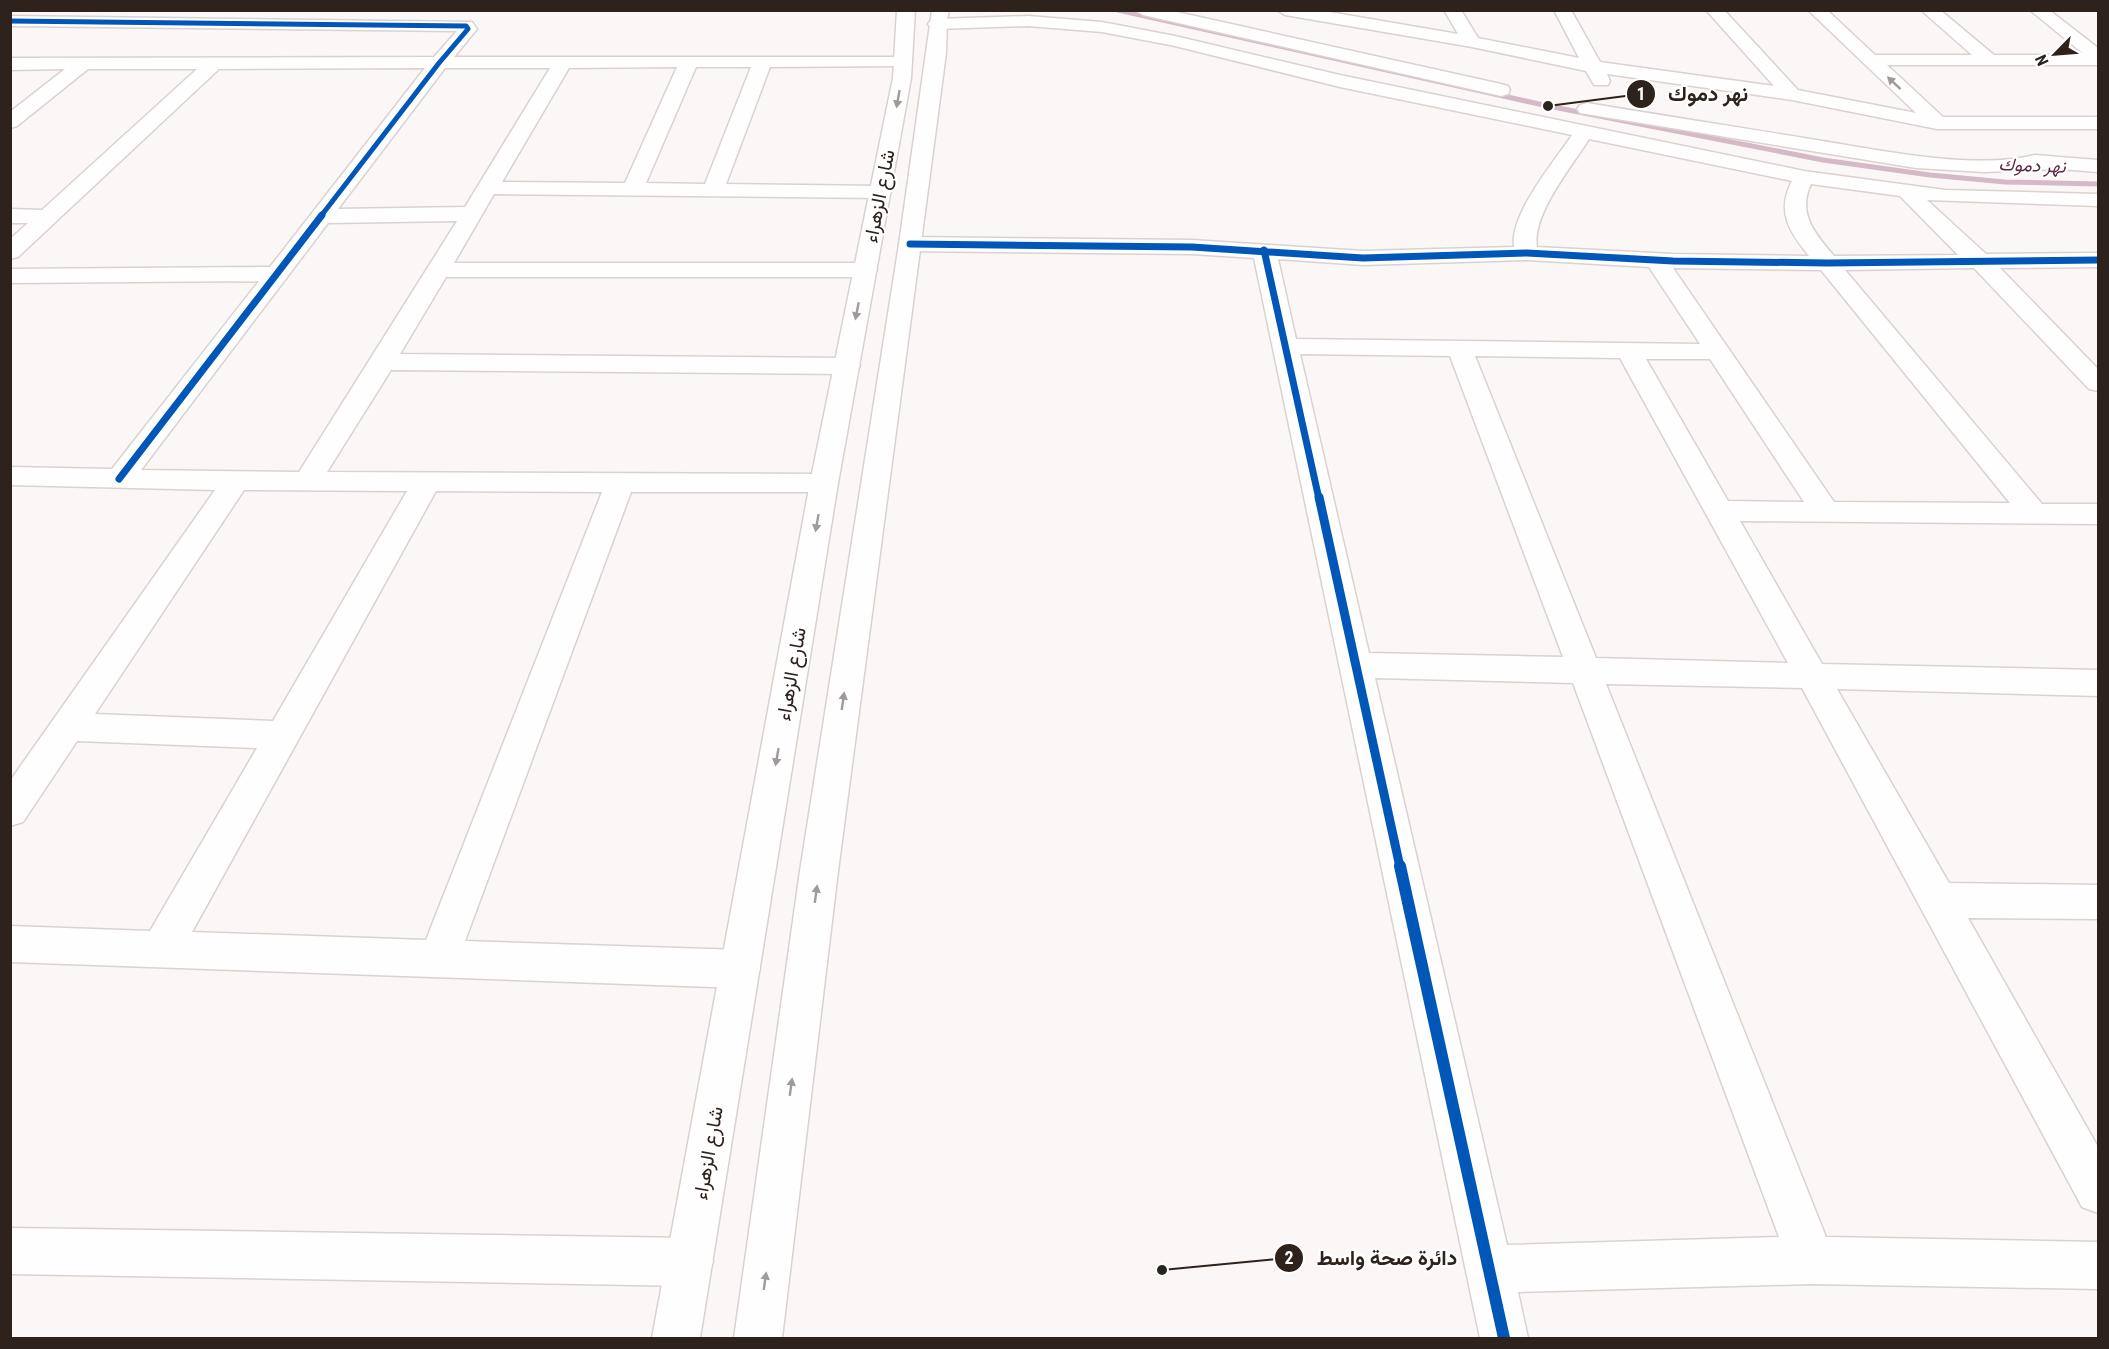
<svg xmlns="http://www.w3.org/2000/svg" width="2109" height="1349" font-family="'Roboto Condensed',Vazirmatn,sans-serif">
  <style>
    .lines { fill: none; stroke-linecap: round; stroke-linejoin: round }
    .stream { stroke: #d5b9c6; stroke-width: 5 }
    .street-casing { stroke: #dad2cf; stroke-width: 3 }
    .secondary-casing { stroke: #dad2cf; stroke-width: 3 }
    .street { fill: #fefefe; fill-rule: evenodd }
    .secondary { fill: #fefefe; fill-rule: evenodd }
    .cycleway-far3-casing { stroke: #fff; stroke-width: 8 }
    .cycleway-far2-casing { stroke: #fff; stroke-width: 10 }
    .cycleway-far1-casing { stroke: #fff; stroke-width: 13 }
    .cycleway-casing { stroke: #fff; stroke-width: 16 }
    .cycleway-far3 { stroke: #0057b8; stroke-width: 5 }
    .cycleway-far2 { stroke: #0057b8; stroke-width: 7 }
    .cycleway-far1 { stroke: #0057b8; stroke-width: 9 }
    .cycleway { stroke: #0057b8; stroke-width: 12 }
    .oneway { fill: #a09b99 }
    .labels { text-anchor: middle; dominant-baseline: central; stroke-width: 4.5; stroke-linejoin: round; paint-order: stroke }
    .far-water-label { font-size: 18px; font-style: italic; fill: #5b2a44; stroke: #fff }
    .street-label { font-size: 20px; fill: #2e221d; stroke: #fff }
    .leader { fill: none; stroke: #2e221d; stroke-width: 2 }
    .callout-dot { fill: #2e221d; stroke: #fff; stroke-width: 2 }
    .mark-label { font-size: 18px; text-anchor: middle; font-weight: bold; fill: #fff }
    .callout-label { font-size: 21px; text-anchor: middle; font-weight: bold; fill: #2e221d; stroke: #fff; stroke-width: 4.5; stroke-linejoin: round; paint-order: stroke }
  </style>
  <rect width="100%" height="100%" fill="#fbf7f6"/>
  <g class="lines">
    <!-- stream -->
    <polyline class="stream" points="1118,10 1548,106 1823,160 1930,175 2005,182 2098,184"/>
    <!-- street casing -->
    <g class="street-casing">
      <g id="street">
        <polygon points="1135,10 1168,10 1501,84 1508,86 1510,90 1508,94 1501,96 1143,15"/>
        <polygon points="1277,10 1318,10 1458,34 1444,10 1461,10 1478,38 1579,58 1554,10 1571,10 1600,62 1774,86 1706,10 1724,10 1798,90 1916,113 1808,10 1827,10 1875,55 1972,55 1921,10 1940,10 1994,55 2085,55 2030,10 2049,10 2098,48 2098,65 1887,65 1943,117 2098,117 2098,129 1937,129 1792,100 1607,74 1610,81 1608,85 1594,85 1586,71 1472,47 1285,15"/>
        <path d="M 10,16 L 472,22 L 477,29 L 454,57 L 909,57 L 912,61 L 909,65 L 903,66 L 770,67 L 726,184 L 880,186 L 888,187 L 891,192 L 888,197 L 880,198 L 494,194 L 454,263 L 865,263 L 873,265 L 877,270 L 873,275 L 865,277 L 446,277 L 400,354 L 847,358 L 856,361 L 860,366 L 856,371 L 847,374 L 391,370 L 327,472 L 824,474 L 834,476 L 838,483 L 834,490 L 824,492 L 631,492 L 465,941 L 740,950 L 754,956 L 760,969 L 754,982 L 740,988 L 10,962 L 10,926 L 150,931 L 257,748 L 77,741 L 23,822 L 10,826 L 10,781 L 215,490 L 10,485 L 10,467 L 112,469 L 259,281 L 10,283 L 10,269 L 270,267 L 425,68 L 219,69 L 18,257 L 10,259 L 10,239 L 28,223 L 10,223 L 10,209 L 42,210 L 197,69 L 88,69 L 17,126 L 10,128 L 10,112 L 65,69 L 10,70 L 10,58 L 434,57 L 457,31 L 10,26 ZM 677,67 L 625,183 L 502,182 L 569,68 ZM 696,67 L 751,67 L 705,184 L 646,183 ZM 445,68 L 550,68 L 465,207 L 338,209 ZM 457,221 L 299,472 L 141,470 L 328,223 ZM 244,490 L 407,491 L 273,721 L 95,714 ZM 436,491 L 602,492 L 426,940 L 192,932 Z"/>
        <path d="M 1028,16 L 1102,22 L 1175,36 L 1340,75 L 1804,171 L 1945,190 L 2098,194 L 2098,206 L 1927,200 L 1986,254 L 2098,253 L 2098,267 L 2000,268 L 2098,369 L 2098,391 L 2089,389 L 1974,268 L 1845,270 L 2042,504 L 2098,504 L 2098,524 L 1740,521 L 1822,664 L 2098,670 L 2098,696 L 1837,689 L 1949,883 L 2098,885 L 2098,919 L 1968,918 L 2098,1147 L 2098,1213 L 2082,1207 L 1802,688 L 1606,684 L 1826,1237 L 2098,1242 L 2098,1289 L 1811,1284 L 1518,1292 L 1528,1338 L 1480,1338 L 1254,258 L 1192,254 L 910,251 L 902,249 L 899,244 L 902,239 L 910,237 L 1192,240 L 1363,251 L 1514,247 C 1509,215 1554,162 1572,135 L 1340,87 L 1175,46 L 1102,32 L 1028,26 L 937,29 L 931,28 L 928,24 L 931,20 L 937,19 ZM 1589,139 L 1792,181 C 1776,212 1789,231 1809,256 L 1673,254 L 1537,247 C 1531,215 1573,165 1589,139 ZM 1811,184 L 1900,196 L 1958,255 L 1834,256 C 1815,234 1797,213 1811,184 ZM 1278,259 L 1363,265 L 1527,260 L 1649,267 L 1700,344 L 1296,339 ZM 1673,268 L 1821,270 L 2010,503 L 1834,502 ZM 1300,354 L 1450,356 L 1563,657 L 1369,653 ZM 1475,356 L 1620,358 L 1788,663 L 1596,658 ZM 1646,359 L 1710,359 L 1804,502 L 1728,501 ZM 1375,678 L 1573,683 L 1779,1237 L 1507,1245 Z"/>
        <path d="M 1587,103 C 1665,116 1744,128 1822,141 C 1886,151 1973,170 2035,155 L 2098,160 L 2098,172 L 2060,169 L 1984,172 L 1916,168 L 1580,113 L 1577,109 L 1580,105 Z"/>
        <polygon points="10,1228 689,1238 706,1245 713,1262 706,1279 689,1286 10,1274"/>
      </g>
    </g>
    <!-- secondary casing -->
    <g class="secondary-casing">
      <g id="secondary">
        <polygon points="897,10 915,10 911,78 838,483 700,1338 652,1338 810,483 893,78"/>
        <polygon points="932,10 949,10 947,20 946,53 838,871 782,1338 734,1338 800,871 899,244"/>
      </g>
    </g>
    <!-- street -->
    <use href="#street" class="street"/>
    <!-- secondary -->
    <use href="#secondary" class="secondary"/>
    <!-- cycleway-far3 casing -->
    <g class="cycleway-far3-casing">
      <polyline id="cycleway-far3" points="10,21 466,26 468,29 439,63 321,216"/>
    </g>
    <!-- cycleway-far2 casing -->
    <g class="cycleway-far2-casing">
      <g id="cycleway-far2">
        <polyline points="910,244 1192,247 1363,258 1527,253 1673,261 1828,263 2098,260"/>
        <polyline points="1264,250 1319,499"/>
        <polyline points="119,479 322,215"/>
      </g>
    </g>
    <!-- cycleway-far1 casing -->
    <g class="cycleway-far1-casing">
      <polyline id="cycleway-far1" points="1319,497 1400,867"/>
    </g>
    <!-- cycleway casing -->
    <g class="cycleway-casing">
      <polyline id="cycleway" points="1400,866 1504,1338"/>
    </g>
    <!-- cycleway-far3 -->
    <use href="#cycleway-far3" class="cycleway-far3"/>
    <!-- cycleway-far2 -->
    <use href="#cycleway-far2" class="cycleway-far2"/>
    <!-- cycleway-far1 -->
    <use href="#cycleway-far1" class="cycleway-far1"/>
    <!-- cycleway -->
    <use href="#cycleway" class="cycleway"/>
  </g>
  <!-- one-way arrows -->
  <defs><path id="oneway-solid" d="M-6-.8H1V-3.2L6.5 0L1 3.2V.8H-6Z" transform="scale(1.5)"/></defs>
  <g class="oneway">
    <use href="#oneway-solid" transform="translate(1894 83) rotate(-137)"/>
    <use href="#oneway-solid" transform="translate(898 99) rotate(100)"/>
    <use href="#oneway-solid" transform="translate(857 311) rotate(101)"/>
    <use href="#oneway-solid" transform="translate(817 523) rotate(100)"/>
    <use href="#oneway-solid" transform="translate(843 701) rotate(-82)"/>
    <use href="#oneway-solid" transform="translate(777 757) rotate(100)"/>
    <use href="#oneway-solid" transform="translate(816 894) rotate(-82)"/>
    <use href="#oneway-solid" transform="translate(791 1087) rotate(-82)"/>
    <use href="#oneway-solid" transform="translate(765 1281) rotate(-82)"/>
  </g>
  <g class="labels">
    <!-- far-water labels -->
    <g class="far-water-label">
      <text transform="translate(2032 165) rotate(2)">نهر دموك</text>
    </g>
    <!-- street labels -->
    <g class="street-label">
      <text transform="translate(879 196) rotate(-79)">شارع الزهراء</text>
      <text transform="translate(791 674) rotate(-80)">شارع الزهراء</text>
      <text transform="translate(708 1153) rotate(-80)">شارع الزهراء</text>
    </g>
  </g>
  <!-- callouts -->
  <path class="leader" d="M1548 106L1641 94M1162 1270L1289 1258"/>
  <g class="callout-dot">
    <circle cx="1548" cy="106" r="6"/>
    <circle cx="1162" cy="1270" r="6"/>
    <circle cx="1641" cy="94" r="15"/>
    <circle cx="1289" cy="1258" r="15"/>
  </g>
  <g class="mark-label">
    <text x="1641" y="100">1</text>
    <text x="1289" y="1264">2</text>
  </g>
  <g class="callout-label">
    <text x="1708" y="101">نهر دموك</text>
    <text x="1387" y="1265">دائرة صحة واسط</text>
  </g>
  <!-- border -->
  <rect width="2109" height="1349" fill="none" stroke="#2e221d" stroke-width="24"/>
  <!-- north arrow -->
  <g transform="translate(2055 54) rotate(245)" stroke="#ffffff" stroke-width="4.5" paint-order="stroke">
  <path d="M0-4.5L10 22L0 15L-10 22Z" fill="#2e221d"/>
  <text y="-9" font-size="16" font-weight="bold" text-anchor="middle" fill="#2e221d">N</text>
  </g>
</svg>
